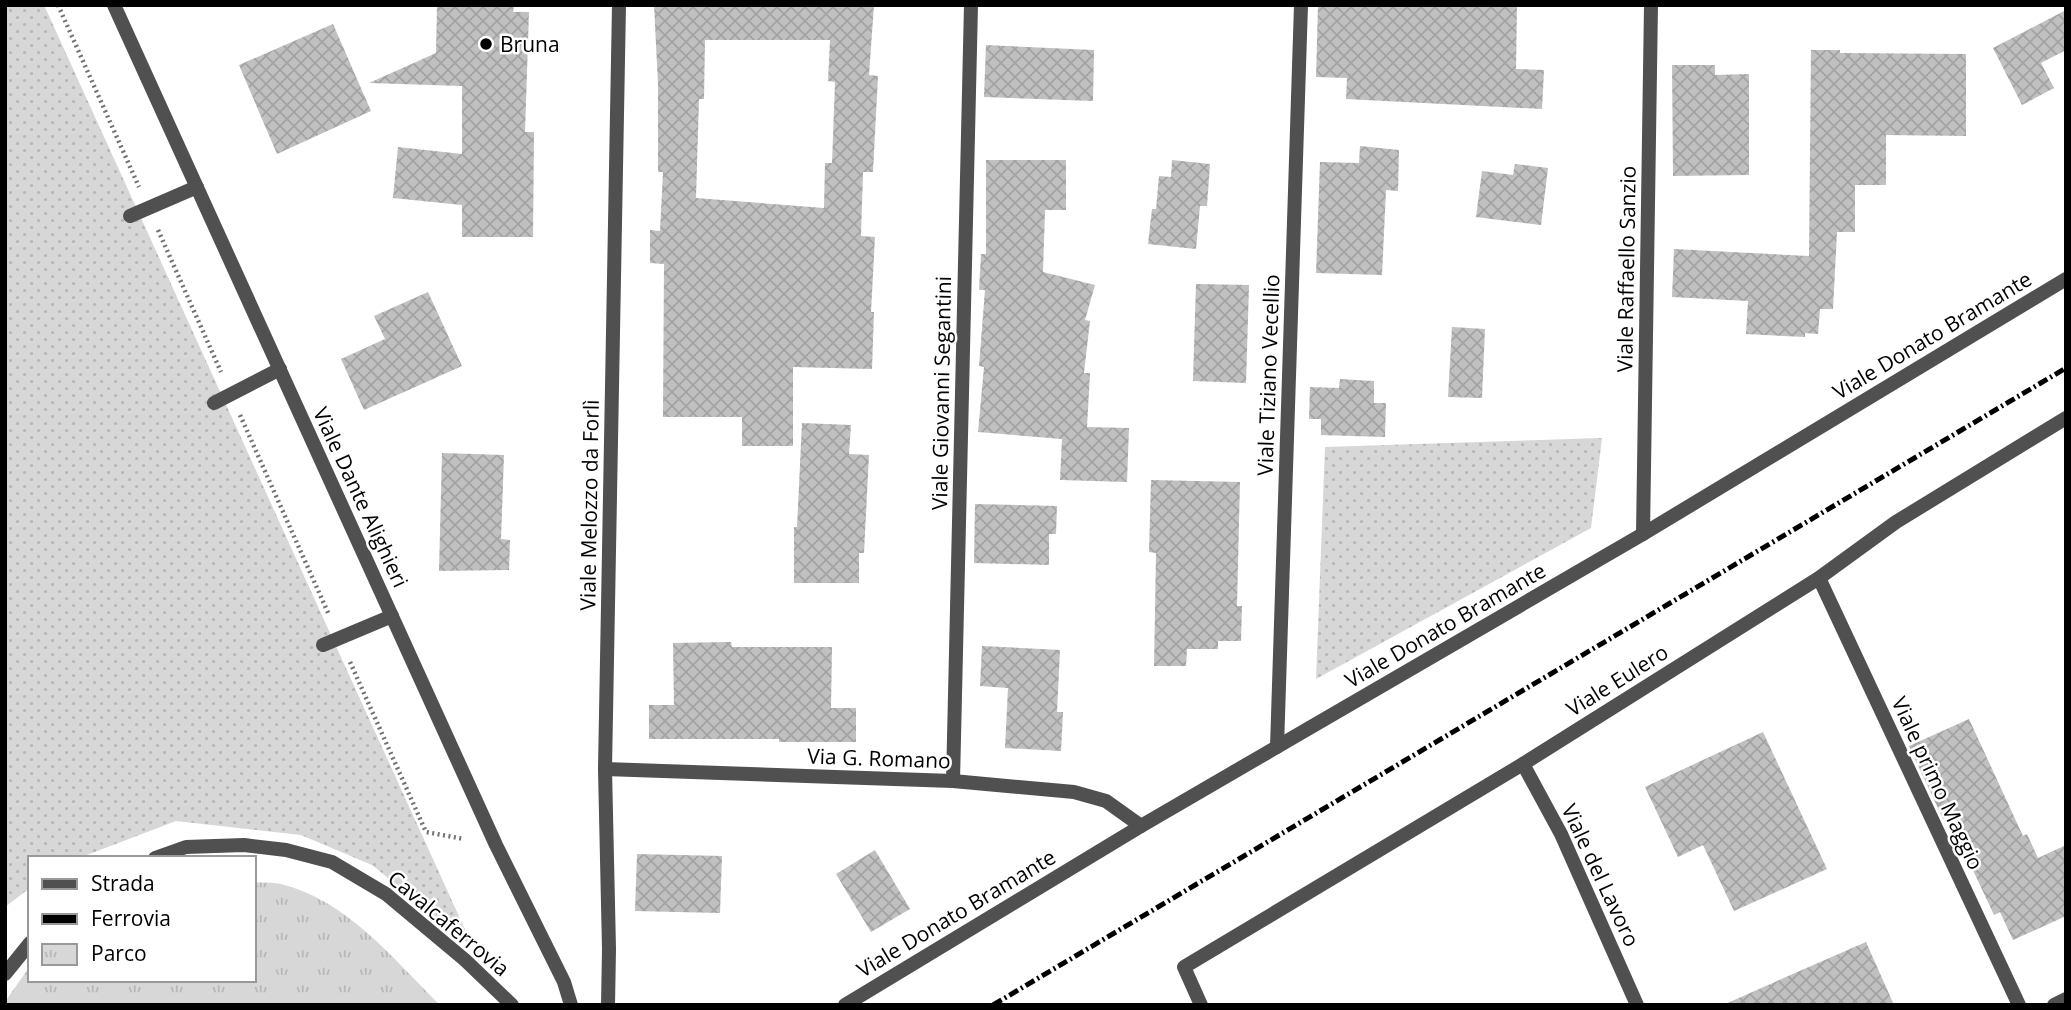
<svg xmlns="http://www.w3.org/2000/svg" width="2071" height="1010" font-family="'Open Sans',sans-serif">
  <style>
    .grass { fill: url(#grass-dots) }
    .park { fill: url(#park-tufts) }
    .building { fill: url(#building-cross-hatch); fill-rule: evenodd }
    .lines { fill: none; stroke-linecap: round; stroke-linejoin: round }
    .path { stroke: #727272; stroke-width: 4.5; stroke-dasharray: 2 3.5; stroke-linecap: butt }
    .minor { stroke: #505050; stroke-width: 14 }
    .tertiary { stroke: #505050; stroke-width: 14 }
    .rail { stroke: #000; stroke-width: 5; stroke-dasharray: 10 3.5 2 3.5; stroke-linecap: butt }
    .poi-dot { fill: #000; stroke: #fff; stroke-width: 2.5 }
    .labels { text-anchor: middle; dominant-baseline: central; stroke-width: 5; stroke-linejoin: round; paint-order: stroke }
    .poi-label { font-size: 21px; fill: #000; stroke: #fff; text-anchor: start }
    .street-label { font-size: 21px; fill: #000; stroke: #fff }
  </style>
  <defs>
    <pattern id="grass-dots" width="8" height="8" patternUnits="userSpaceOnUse" patternTransform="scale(1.75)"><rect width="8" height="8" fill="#d7d7d7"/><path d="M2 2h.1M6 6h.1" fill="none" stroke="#b7b7b7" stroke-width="1.8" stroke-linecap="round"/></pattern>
    <pattern id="park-tufts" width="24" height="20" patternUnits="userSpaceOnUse" patternTransform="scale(1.75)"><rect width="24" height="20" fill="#d7d7d7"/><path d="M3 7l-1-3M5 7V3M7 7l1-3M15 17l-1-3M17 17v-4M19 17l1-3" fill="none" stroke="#b7b7b7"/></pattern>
    <pattern id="building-cross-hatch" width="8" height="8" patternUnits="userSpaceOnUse" patternTransform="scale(1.75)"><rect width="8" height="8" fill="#c0c0c0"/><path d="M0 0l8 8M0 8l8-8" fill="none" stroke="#a3a3a3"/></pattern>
  </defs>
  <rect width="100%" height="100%" fill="#fff"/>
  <!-- grass -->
  <g class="grass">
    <polygon points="5,5 44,5 473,947 372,865 301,835 176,821 79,858 30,858 30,888 5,907"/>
    <polygon points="1602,438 1591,528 1316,679 1325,447"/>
  </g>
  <!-- park -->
  <path class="park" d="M 254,882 C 263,883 273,882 281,884 C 347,900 393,959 440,1005 L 5,1005 L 7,999 L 30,966 L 30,980 L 254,980 Z"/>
  <!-- building -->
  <g class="building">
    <polygon points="437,5 514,5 513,12 529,12 525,132 534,132 533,237 462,237 462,205 393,198 398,147 462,154 462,86 369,83 436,53"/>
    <path d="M 654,5 L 874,5 L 869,75 L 878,76 L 873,172 L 863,172 L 861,236 L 875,237 L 871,312 L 874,312 L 872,369 L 793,367 L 793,446 L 742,446 L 742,417 L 663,417 L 664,264 L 650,263 L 650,230 L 660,231 L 663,172 L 658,172 L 658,84 ZM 705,40 L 830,40 L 828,81 L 835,82 L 832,163 L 825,163 L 824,208 L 696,198 L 699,99 L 704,99 Z"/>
    <polygon points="1318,5 1517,5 1516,69 1544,70 1542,109 1346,99 1347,78 1316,77"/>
    <polygon points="2066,10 2066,50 2041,63 2054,88 2022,105 1993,48"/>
    <polygon points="333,24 371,111 277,154 239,65"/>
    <polygon points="986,45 1094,50 1093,101 984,97"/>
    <polygon points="1811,50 1840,50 1840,53 1966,54 1966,136 1886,135 1886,185 1855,185 1855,232 1837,232 1833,309 1820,309 1818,334 1805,333 1805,337 1746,334 1748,301 1672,297 1674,249 1809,256"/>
    <polygon points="1672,65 1715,65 1715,75 1749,74 1749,175 1673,176"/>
    <polygon points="1360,146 1399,150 1398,191 1386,190 1382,275 1316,273 1320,162 1359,163"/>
    <polygon points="986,160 1066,160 1066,210 1045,210 1043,272 1095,285 1085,320 1090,321 1084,373 1090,373 1087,427 1129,428 1127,482 1060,480 1062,439 978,432 984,367 979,366 985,290 979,290 981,254 986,254"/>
    <polygon points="1172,160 1210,164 1207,206 1200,206 1196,249 1148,244 1152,209 1156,209 1159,176 1171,177"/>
    <polygon points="1515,164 1548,168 1541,225 1476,217 1482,171 1513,175"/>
    <polygon points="1196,284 1249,285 1246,383 1193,381"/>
    <polygon points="428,292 462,366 364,410 341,359 385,339 374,316"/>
    <polygon points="1452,327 1485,329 1482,398 1448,397"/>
    <polygon points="1340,379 1374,381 1374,403 1386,403 1385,437 1321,435 1321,419 1309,419 1310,387 1339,388"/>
    <polygon points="802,423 851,425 849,454 869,455 864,553 859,553 859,583 794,583 794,527 797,527"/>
    <polygon points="442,453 504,455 501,539 510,540 509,570 439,571"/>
    <polygon points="1151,480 1240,482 1237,606 1242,606 1241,641 1218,641 1218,649 1187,649 1186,666 1154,666 1156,553 1149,552"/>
    <polygon points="975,504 1057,506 1056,534 1049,534 1049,565 974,563"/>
    <polygon points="731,642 732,647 832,647 831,708 856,708 856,742 779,742 779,739 649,739 649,705 674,705 673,643"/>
    <polygon points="982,646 1060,650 1057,712 1063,712 1061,751 1005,748 1008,688 980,686"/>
    <polygon points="1969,719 2023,836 2027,834 2038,858 2066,845 2066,916 2013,940 2000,912 1994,915 1948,817 1943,819 1909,746"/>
    <polygon points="1763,732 1827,869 1734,911 1703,845 1678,857 1645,787"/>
    <polygon points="875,850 910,909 871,932 836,874"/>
    <polygon points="637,854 722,856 720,913 635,911"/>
    <polygon points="1866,942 1894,1005 1723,1005 1795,973"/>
  </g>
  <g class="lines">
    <!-- path -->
    <g class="path">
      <polyline points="58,5 139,187"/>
      <polyline points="158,230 221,372"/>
      <polyline points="240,415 329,615"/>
      <polyline points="350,662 426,832 464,839"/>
    </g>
    <!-- minor -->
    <g class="minor">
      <polyline points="114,5 496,845 564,982 571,1005"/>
      <polyline points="130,216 197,187"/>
      <polyline points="214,403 280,369"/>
      <polyline points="1643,534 1651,5"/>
      <polyline points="1819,578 2019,1005"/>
      <polyline points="323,645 392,616"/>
      <polyline points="1277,747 1301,5"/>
      <polyline points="1523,764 1561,834 1637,1005"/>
      <polyline points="605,769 953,781 1074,792 1106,801 1141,826"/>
      <polyline points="953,781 971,5"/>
      <polyline points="608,1005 609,949 605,769 619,5"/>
      <polyline points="845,1005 1141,826 1643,534 2066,279"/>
      <polyline points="1201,1005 1184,967 1523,764 1819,578 1896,522 2066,418"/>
      <polyline points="2054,1005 2066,999"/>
    </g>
    <!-- tertiary -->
    <g class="tertiary">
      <polyline points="155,858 186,847 244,845 286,850 332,862 386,894 465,960 512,1005"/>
      <polyline points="5,974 30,943"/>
    </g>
    <!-- rail -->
    <polyline class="rail" points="993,1005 2066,368"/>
  </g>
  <!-- markers -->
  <circle class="poi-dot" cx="486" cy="44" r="7"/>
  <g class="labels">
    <!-- poi labels -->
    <g class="poi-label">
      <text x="500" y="44">Bruna</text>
    </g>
    <!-- street labels -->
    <g class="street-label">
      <text transform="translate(1626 269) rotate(-89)">Viale Raffaello Sanzio</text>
      <text transform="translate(1932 335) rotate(-31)">Viale Donato Bramante</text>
      <text transform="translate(1268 375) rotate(-88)">Viale Tiziano Vecellio</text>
      <text transform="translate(941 393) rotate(-89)">Viale Giovanni Segantini</text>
      <text transform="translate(361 497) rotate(65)">Viale Dante Alighieri</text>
      <text transform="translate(589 505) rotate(-89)">Viale Melozzo da Forlì</text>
      <text transform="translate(1445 625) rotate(-30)">Viale Donato Bramante</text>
      <text transform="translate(1617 680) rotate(-32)">Viale Eulero</text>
      <text transform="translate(879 758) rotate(2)">Via G. Romano</text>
      <text transform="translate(1938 783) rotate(65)">Viale primo Maggio</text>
      <text transform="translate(1601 875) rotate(65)">Viale del Lavoro</text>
      <text transform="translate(956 913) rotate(-31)">Viale Donato Bramante</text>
      <text transform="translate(449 923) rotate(40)">Cavalcaferrovia</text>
    </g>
  </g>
  <!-- border -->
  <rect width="2071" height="1010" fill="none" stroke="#000000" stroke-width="14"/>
  <!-- legend -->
  <rect x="28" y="856" width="228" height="126" fill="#ffffff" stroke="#999999" stroke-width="2"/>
  <rect x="42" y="879" width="35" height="10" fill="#505050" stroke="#999999" stroke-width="2"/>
  <text x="91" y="891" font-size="21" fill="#000000">Strada</text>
  <rect x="42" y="914" width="35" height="10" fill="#000000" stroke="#999999" stroke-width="2"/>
  <text x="91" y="926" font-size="21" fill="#000000">Ferrovia</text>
  <rect x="42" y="944" width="35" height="21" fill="url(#park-tufts)" stroke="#999999" stroke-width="2"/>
  <text x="91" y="961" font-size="21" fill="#000000">Parco</text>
</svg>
